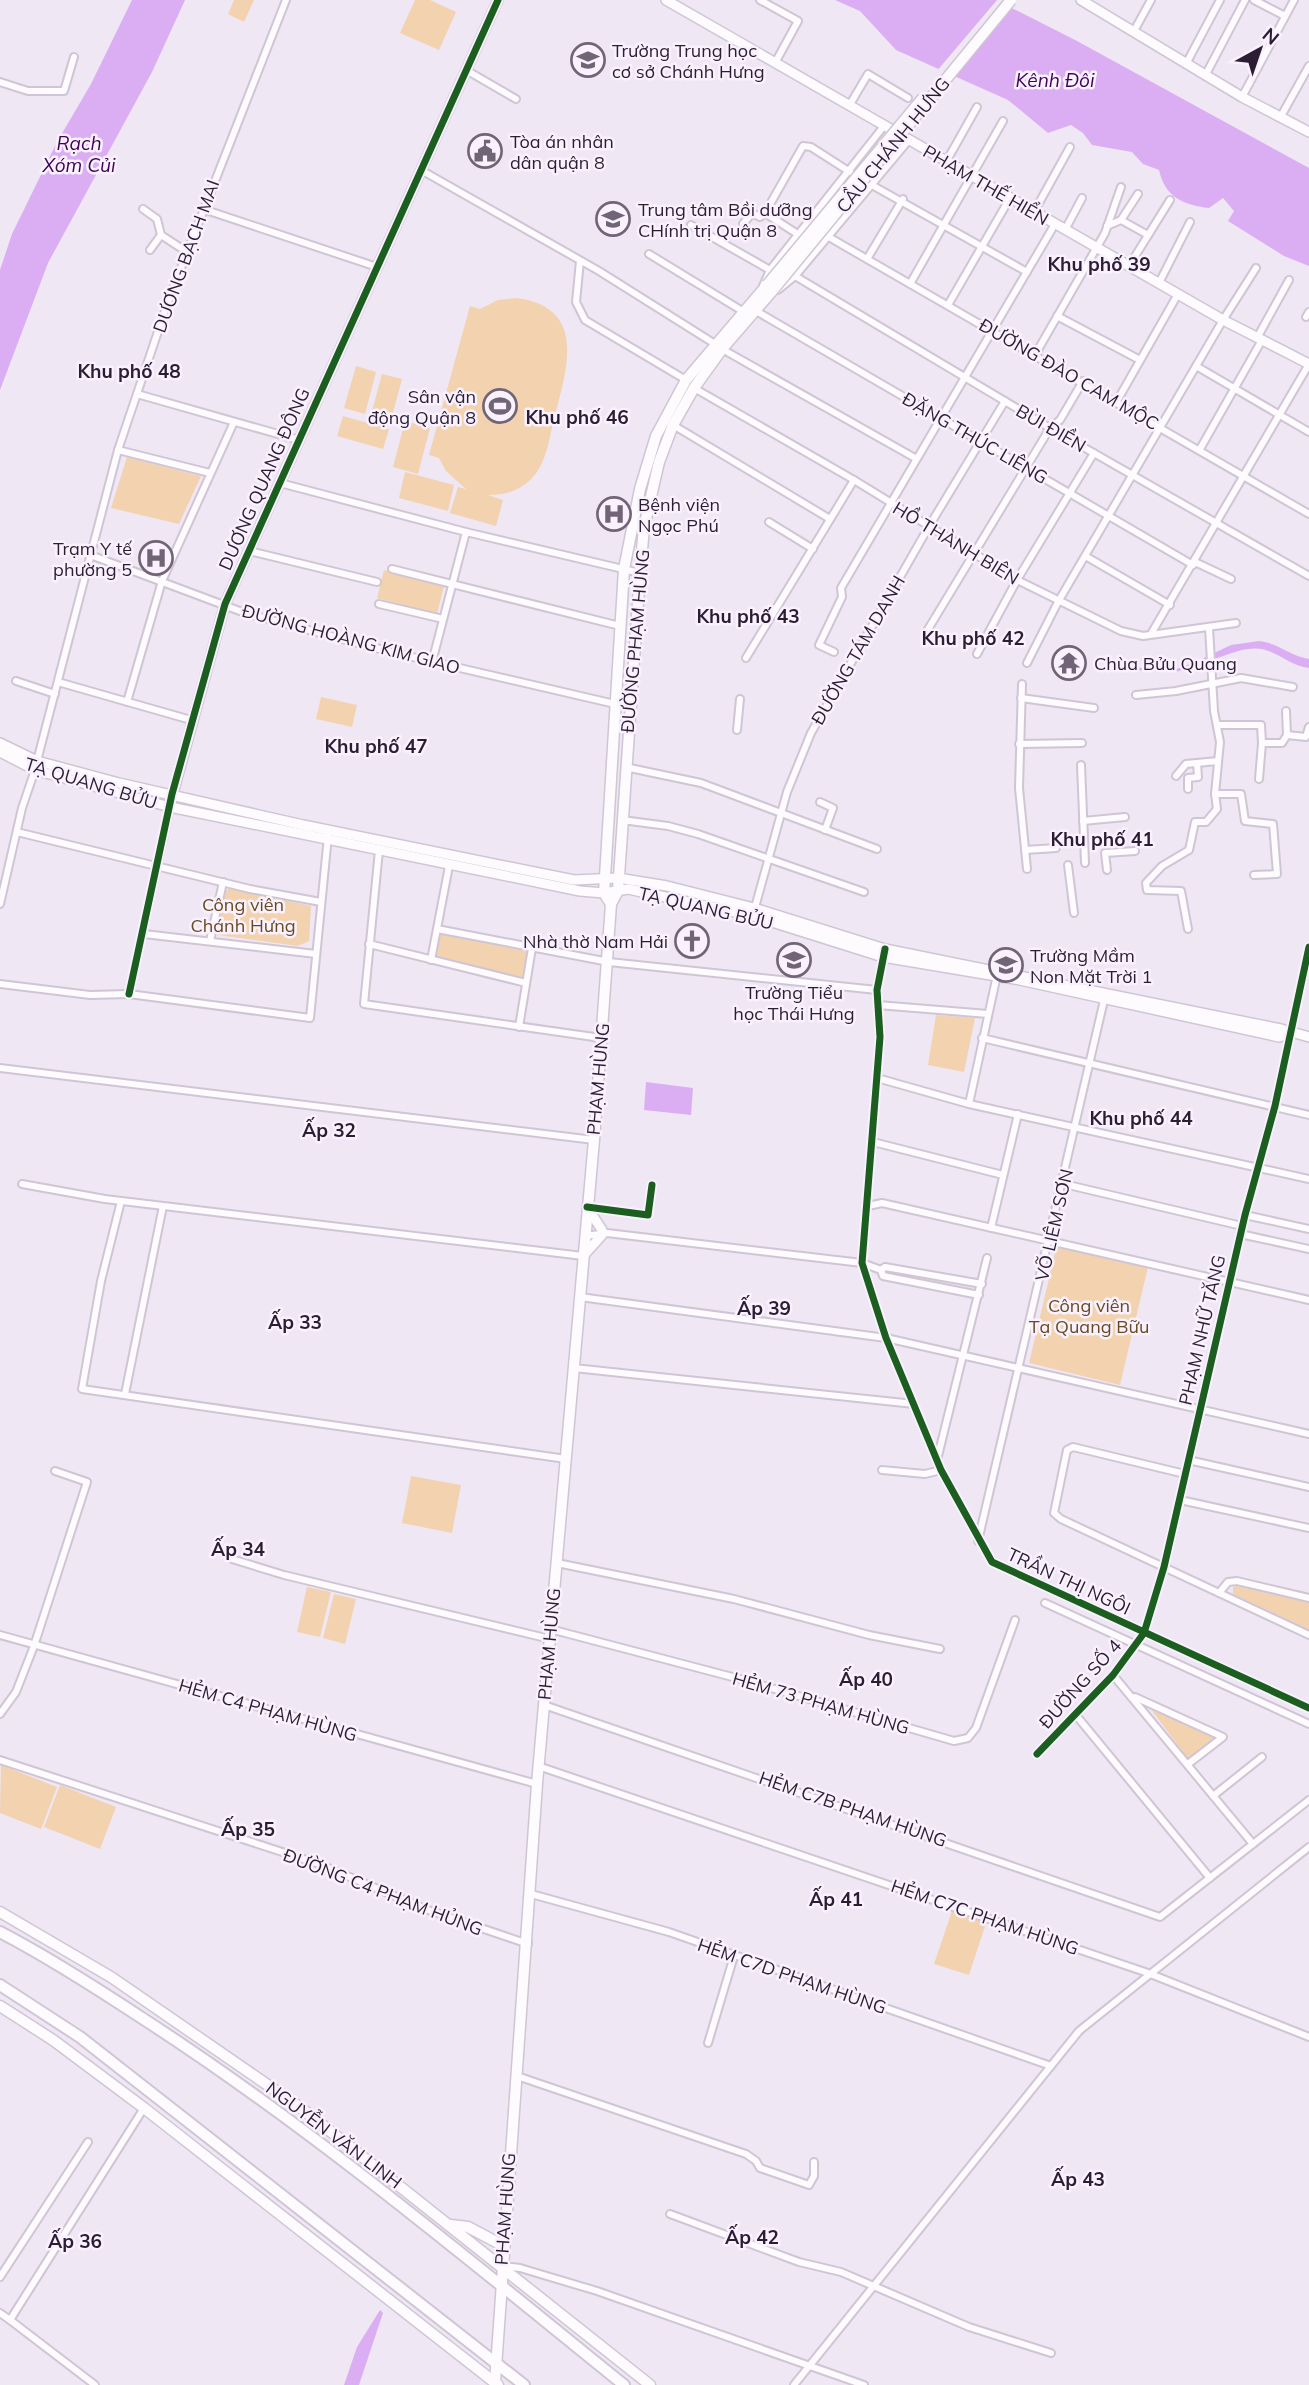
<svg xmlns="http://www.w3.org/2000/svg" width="1309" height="2385" font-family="Mulish,sans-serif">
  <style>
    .green { fill: #f3d2b0 }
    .water { fill: #dbaef4 }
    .pier { fill: #efe7f3 }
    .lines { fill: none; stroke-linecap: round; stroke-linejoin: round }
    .stream { stroke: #dbaef4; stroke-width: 2.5 }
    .street-casing { stroke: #d0c5d5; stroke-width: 10 }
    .secondary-casing { stroke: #d0c5d5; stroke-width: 12 }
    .primary-casing { stroke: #d0c5d5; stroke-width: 13 }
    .highway-casing { stroke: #d0c5d5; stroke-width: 14 }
    .street { stroke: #fdfbfd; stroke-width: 6 }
    .secondary { stroke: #fdfbfd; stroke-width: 9 }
    .primary { stroke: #fdfbfd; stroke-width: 10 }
    .highway { stroke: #fdfbfd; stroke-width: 10 }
    .primary-bridge-casing { stroke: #d0c5d5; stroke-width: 13; stroke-linecap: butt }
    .primary-bridge { stroke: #fdfbfd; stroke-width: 10 }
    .cycleway-casing { stroke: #f9f2fe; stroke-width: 11 }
    .cycleway { stroke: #1b5e20; stroke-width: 7 }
    .labels { text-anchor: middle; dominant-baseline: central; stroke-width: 5; stroke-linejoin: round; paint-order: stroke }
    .poi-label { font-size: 18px; fill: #2b1d33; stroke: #f9f2fe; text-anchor: start }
    .street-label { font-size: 18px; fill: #2b1d33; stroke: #f9f2fe }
    .park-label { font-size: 18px; fill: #684a21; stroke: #f9f2fe }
    .water-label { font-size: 19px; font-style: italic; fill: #41025b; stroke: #f9f2fe }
    .neighbourhood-label { font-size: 19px; font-weight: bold; fill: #2b1d33; stroke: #f9f2fe }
  </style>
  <rect width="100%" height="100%" fill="#efe7f3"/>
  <!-- green -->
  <g class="green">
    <polygon points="234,0 254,0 244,22 228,14"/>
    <polygon points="415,0 430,0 456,12 439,50 400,33"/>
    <path d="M 517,298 C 589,308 566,371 554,419 C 549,440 546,467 528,482 C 516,492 503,495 488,495 L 503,500 L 496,526 L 450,513 L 458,487 L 466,489 L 446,471 L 439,458 L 429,455 L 470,306 L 480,309 L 498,300 Z"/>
    <polygon points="356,366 376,372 365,414 344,408"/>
    <polygon points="382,374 402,379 391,420 371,415"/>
    <polygon points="343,416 389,429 383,449 337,436"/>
    <polygon points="405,421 430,428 418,474 393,467"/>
    <polygon points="127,457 201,476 179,524 111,508"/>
    <polygon points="405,472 454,485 448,511 399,498"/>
    <polygon points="384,570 444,586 437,614 377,598"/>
    <polygon points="321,697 357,705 352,727 316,719"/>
    <polygon points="230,888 311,906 309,941 298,946 218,935 215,931 225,891"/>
    <polygon points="437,931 529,952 527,980 433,959"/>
    <polygon points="936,1015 975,1018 964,1072 928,1065"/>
    <polygon points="1057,1245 1148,1267 1120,1385 1029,1363"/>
    <polygon points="411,1476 461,1485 452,1533 402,1523"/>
    <polygon points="1237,1586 1309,1601 1309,1630 1233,1594 1233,1587"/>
    <polygon points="307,1587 331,1592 320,1637 297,1632"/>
    <polygon points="334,1594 356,1599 345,1644 323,1638"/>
    <polygon points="1147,1704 1220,1737 1189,1760"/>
    <polygon points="1,1765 57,1787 41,1829 0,1813"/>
    <polygon points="60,1785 116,1807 100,1849 44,1827"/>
    <polygon points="952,1911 986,1923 969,1975 934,1964"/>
  </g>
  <!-- water -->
  <g class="water">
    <polygon points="132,0 185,0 152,72 48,263 0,390 0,270 12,234 57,142 91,84"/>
    <path d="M 835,0 L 996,0 L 1077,41 L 1309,168 L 1309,266 L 1284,256 L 1228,221 L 1234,211 L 1223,198 L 1209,208 C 1183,205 1165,197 1159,170 L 1143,164 L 1132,152 L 1092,145 L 1083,133 L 1071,125 L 1048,133 L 1008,100 L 896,50 L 860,11 Z"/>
    <path d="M 1259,641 C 1278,643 1290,656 1309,659 L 1309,668 C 1291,666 1280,653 1262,649 C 1238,645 1216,663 1191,664 L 1231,645 Z"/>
    <polygon points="646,1082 693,1088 691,1115 644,1110"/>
    <polygon points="380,2310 383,2313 359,2385 344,2385 357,2347"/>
  </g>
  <!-- pier -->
  <polygon class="pier" points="997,0 1013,5 951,78 936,72"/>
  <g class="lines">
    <!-- stream -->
    <polyline class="stream" points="1138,669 1178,670 1197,663"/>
    <!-- street casing -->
    <g class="street-casing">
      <g id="street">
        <polyline points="760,0 798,21 775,63"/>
        <polyline points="1254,0 1285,16"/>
        <polyline points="1134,31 1151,0"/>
        <polyline points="1186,64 1220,0"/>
        <polyline points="466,70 516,99"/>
        <polyline points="1205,76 1245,0"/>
        <polyline points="0,82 28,91 64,91 74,57"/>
        <polyline points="1242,97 1294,0"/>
        <polyline points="849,106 868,74 908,98"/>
        <polyline points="1280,118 1309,66"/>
        <polyline points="946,162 977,107"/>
        <polyline points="421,170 599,271 715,344"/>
        <polyline points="870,184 1027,272"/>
        <polyline points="143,209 157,219 161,235 187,252"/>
        <polyline points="203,209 377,267"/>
        <polyline points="1034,212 1070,147"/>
        <polyline points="765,213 803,146 811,147 850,172"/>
        <polyline points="765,213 799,235"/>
        <polyline points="1121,220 1148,235"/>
        <polyline points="743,224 752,213 760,217 765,213"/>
        <polyline points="691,225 770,270"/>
        <polyline points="1107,226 1121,220 1138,194"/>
        <polyline points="1065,230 1082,198"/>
        <polyline points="827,236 1309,514"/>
        <polyline points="150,250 161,235"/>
        <polyline points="649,254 744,312"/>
        <polyline points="867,259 903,199"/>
        <polyline points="580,261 576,302 585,320 686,380"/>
        <polyline points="1129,266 1170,200"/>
        <polyline points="795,276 1050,428 1309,576"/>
        <polyline points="1159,283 1190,222"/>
        <polyline points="910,284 1003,121"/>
        <polyline points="763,286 770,270 884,126"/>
        <polyline points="778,290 795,276 908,141"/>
        <polyline points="948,305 1010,198"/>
        <polyline points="756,311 1193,565"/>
        <polyline points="1057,316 1140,360"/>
        <polyline points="1306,317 1309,312"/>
        <polyline points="1257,338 1289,280"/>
        <polyline points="722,349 915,458"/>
        <polyline points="1035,355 1105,233 1121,187"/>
        <polyline points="1196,366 1309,432"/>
        <polyline points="694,388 854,480 1017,580 1121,631 1143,636 1236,623"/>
        <polyline points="137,394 299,440"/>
        <polyline points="1117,401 1178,294"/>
        <polyline points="673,425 830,519"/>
        <polyline points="1200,449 1262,340"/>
        <polyline points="118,450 210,473"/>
        <polyline points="280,483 466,532 640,573"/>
        <polyline points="769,522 813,549"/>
        <polyline points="249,551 377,582"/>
        <polyline points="93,556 245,613 391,652 615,704"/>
        <polyline points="1087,557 1170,605"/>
        <polyline points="1195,562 1231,579"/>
        <polyline points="392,569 620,626"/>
        <polyline points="379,604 443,619"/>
        <polyline points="927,631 1050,428 1060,420 1083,381"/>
        <polyline points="1151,634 1309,364"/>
        <polyline points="834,652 819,645 842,597 841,588 1055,224"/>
        <polyline points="977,654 1017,580 1094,453"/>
        <polyline points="746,658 854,480"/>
        <polyline points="432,662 466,532"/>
        <polyline points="1027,663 1058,602 1223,320 1256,268"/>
        <polyline points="16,681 55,694"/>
        <polyline points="58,682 191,720"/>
        <polyline points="1022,684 1019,788 1027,869"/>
        <polyline points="1136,695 1176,691 1241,678 1293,687"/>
        <polyline points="1021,698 1094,708"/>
        <polyline points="127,702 162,581 234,422"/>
        <polyline points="1286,711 1287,735"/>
        <polyline points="1217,725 1261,725 1262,743 1282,743 1287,735 1306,737 1309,727"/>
        <polyline points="737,730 740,699"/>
        <polyline points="1019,744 1082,743"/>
        <polyline points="37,761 118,450 170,296 286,0"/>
        <polyline points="1081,765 1085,863"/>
        <polyline points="625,767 701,783 877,849"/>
        <polyline points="1176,776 1186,764 1218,761"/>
        <polyline points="1259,779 1262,743"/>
        <polyline points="1188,789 1188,778 1198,777 1197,763"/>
        <polyline points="1215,794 1241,794 1245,821 1273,824 1277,874 1254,875"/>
        <polyline points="820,802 833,808 825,830"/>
        <polyline points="622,820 668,826 698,834 864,892"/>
        <polyline points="1083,821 1125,817"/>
        <polyline points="17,832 250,889 321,902"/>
        <polyline points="379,850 364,1004 601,1038"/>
        <polyline points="1025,850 1056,848"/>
        <polyline points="1068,865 1074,913"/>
        <polyline points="1107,870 1105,853 1135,851"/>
        <polyline points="0,904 22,808 35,770"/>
        <polyline points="754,911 787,792 811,733 928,528 1005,401"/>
        <polyline points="437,929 609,962 877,990"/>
        <polyline points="1188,929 1181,891 1147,890 1146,883 1162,866 1189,850 1195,822 1206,822 1217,809 1215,794 1220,742 1214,711 1209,628"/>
        <polyline points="144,934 316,954"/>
        <polyline points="210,941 223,882"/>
        <polyline points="369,944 526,983"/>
        <polyline points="883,956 877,990 880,1037 862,1263 886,1338 941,1470 992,1562 1309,1708"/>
        <polyline points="431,960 449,866"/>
        <polyline points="0,984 90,995 129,994 310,1018 328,836"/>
        <polyline points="129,994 170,807"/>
        <polyline points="878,1005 988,1014"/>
        <polyline points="519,1027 532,948"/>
        <polyline points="982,1038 1309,1115"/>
        <polyline points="0,1068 594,1140"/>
        <polyline points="877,1078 969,1104 1309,1179"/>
        <polyline points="969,1104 997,975"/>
        <polyline points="873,1142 1003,1175"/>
        <polyline points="22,1184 105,1199 583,1256"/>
        <polyline points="1064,1184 1242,1226"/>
        <polyline points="121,1201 101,1281 82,1389 566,1459"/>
        <polyline points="868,1206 882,1203 1309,1300"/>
        <polyline points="1245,1215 1309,1229"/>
        <polyline points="991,1228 1018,1114"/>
        <polyline points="1240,1234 1309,1249"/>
        <polyline points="585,1236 607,1233 862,1263 881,1270 883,1276 979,1295"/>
        <polyline points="881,1270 885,1267 982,1284"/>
        <polyline points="580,1297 886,1338 1309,1434"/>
        <polyline points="574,1368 914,1404"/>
        <polyline points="125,1394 163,1206"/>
        <polyline points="937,1460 987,1258"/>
        <polyline points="1188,1460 1309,1487"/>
        <polyline points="882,1470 925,1474 941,1470"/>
        <polyline points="1185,1474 1073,1447 1067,1450 1054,1513 1061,1519 1309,1635"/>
        <polyline points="1180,1500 1309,1528"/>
        <polyline points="978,1541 1105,996"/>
        <polyline points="232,1559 284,1575 550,1639"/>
        <polyline points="557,1563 734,1599 869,1635 940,1649"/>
        <polyline points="1219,1593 1228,1582 1237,1581 1309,1598"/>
        <polyline points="1045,1603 1309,1724"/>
        <polyline points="550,1629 740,1679 954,1741 968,1738 976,1728 1015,1620"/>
        <polyline points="0,1635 537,1784"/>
        <polyline points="1113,1675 1253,1844"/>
        <polyline points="1135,1697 1223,1737 1188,1764"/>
        <polyline points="544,1705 1160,1917 1309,1800"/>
        <polyline points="0,1714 16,1692 34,1646 87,1482 55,1471"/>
        <polyline points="1075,1714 1210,1878"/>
        <polyline points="1037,1754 1113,1675 1144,1633 1164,1567 1245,1215 1275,1106 1309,947"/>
        <polyline points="0,1760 319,1864 428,1910 528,1944"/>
        <polyline points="538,1766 1148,1973 1309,2037"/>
        <polyline points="1213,1796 1262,1757"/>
        <polyline points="531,1894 669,1932 1051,2066"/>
        <polyline points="708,2043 734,1956"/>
        <polyline points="517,2076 746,2154 756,2161 760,2168 809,2185 814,2176 814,2162"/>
        <polyline points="670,2214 799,2262 841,2272 969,2327 1051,2353"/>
        <polyline points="503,2266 520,2268 597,2291 864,2385"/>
        <polyline points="0,2277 88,2142"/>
        <polyline points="0,2313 10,2320"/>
        <polyline points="95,2385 10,2320 144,2108"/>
        <polyline points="794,2385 1079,2031 1309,1847"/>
      </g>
    </g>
    <!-- secondary casing -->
    <g class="secondary-casing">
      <g id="secondary">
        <polyline points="666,0 1223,320 1309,364"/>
        <polyline points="1081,0 1242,97 1309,132"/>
        <polyline points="0,743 37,761 119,783 303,825 574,880 618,878 667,886 754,908 885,949 1281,1029 1309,1037"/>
        <polyline points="0,752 35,770 170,807 580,891 604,893 628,889 753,916 883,957 1020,980 1279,1037 1291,1033"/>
        <polyline points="172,797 225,604 498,0"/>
        <polyline points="587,1207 602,1230"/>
        <polyline points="583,1256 602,1235"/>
      </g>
    </g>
    <!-- primary casing -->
    <g class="primary-casing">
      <g id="primary">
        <polyline points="611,904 604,893 624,569 640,489 656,436 686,380 767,285"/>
        <polyline points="0,1912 111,1977 301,2108 650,2385"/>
        <polyline points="0,2006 53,2040 144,2108 498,2385"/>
        <polyline points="451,2225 468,2227 502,2245"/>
        <polyline points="495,2382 537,1784 594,1140 611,904 618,891 640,573 644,527 659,462 673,425 694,388 722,349 773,290"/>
      </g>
    </g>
    <!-- highway casing -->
    <g class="highway-casing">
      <g id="highway">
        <path d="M 0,1932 C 50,1958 98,1989 145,2020 C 313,2129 468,2259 624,2385"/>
        <polyline points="0,1985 80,2037 524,2385"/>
      </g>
    </g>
    <!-- street -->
    <use href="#street" class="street"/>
    <!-- secondary -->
    <use href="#secondary" class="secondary"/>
    <!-- primary -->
    <use href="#primary" class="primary"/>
    <!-- highway -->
    <use href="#highway" class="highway"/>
    <!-- primary-bridge casing -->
    <g class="primary-bridge-casing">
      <g id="primary-bridge">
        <polyline points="767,285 923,98"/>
        <polyline points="773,290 1011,0"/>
      </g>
    </g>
    <!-- primary-bridge -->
    <use href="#primary-bridge" class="primary-bridge"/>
    <!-- cycleway casing -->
    <g class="cycleway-casing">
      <g id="cycleway">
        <polyline points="885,949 877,990 880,1037 862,1263 886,1338 941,1470 992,1562 1309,1708"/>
        <polyline points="129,994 172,794 225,604 498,0"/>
        <polyline points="587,1207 648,1215 652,1185"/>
        <polyline points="1037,1754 1113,1675 1144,1633 1164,1567 1245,1215 1275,1106 1309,947"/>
      </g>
    </g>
    <!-- cycleway -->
    <use href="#cycleway" class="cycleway"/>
  </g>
  <!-- icons -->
  <defs>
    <g id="school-ring" transform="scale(1.75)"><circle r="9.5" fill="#f9f2fe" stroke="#706476" stroke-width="1.5"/><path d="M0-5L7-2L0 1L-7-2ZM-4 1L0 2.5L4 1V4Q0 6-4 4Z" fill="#706476"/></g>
    <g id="civic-ring" transform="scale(1.75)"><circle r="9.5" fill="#f9f2fe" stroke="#706476" stroke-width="1.5"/><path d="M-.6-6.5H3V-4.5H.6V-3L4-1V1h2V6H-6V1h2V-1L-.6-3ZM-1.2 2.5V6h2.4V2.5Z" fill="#706476"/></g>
    <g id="university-ring" transform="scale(1.75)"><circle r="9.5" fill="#f9f2fe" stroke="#706476" stroke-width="1.5"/><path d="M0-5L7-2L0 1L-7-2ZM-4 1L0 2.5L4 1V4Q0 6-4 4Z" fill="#706476"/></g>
    <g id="stadium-ring" transform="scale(1.75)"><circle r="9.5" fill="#f9f2fe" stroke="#706476" stroke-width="1.5"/><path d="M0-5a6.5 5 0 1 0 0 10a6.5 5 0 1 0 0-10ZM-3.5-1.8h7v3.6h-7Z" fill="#706476"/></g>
    <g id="hospital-ring" transform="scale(1.75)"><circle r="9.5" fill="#f9f2fe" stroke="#706476" stroke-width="1.5"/><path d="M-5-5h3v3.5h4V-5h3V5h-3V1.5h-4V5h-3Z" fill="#706476"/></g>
    <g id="temple-ring" transform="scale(1.75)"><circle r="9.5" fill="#f9f2fe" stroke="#706476" stroke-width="1.5"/><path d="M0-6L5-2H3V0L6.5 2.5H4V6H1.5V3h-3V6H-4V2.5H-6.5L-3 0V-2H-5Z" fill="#706476"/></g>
    <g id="church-ring" transform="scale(1.75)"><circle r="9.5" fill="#f9f2fe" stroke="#706476" stroke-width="1.5"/><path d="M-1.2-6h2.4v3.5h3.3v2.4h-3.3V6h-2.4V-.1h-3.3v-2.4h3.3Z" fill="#706476"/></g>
  </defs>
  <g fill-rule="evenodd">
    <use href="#school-ring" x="588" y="60"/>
    <use href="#civic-ring" x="485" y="151"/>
    <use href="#university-ring" x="613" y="219"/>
    <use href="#stadium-ring" x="500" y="406"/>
    <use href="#hospital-ring" x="614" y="514"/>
    <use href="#hospital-ring" x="156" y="558"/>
    <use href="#temple-ring" x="1069" y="663"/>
    <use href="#church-ring" x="692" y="941"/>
    <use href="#school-ring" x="794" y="960"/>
    <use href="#school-ring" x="1006" y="965"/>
  </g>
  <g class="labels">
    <!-- poi labels -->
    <g class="poi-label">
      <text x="612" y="50">Trường Trung học<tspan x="612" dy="21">cơ sở Chánh Hưng</tspan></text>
      <text x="510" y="141">Tòa án nhân<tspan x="510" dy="21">dân quận 8</tspan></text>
      <text x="638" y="209">Trung tâm Bồi dưỡng<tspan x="638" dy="21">CHính trị Quận 8</tspan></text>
      <text x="476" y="396" text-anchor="end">Sân vận<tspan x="476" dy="21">động Quận 8</tspan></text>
      <text x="638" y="504">Bệnh viện<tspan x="638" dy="21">Ngọc Phú</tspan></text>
      <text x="132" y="548" text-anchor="end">Trạm Y tế<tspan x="132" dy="21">phường 5</tspan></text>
      <text x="1094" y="663">Chùa Bửu Quang</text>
      <text x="668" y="941" text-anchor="end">Nhà thờ Nam Hải</text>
      <text x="1030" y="955">Trường Mầm<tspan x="1030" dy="21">Non Mặt Trời 1</tspan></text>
      <text x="794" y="992" text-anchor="middle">Trường Tiểu<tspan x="794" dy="21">học Thái Hưng</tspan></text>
    </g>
    <!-- street labels -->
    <g class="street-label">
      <text transform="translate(893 145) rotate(-51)">CẦU CHÁNH HƯNG</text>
      <text transform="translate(986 185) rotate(30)">PHẠM THẾ HIỂN</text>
      <text transform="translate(186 256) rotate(-70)">DƯƠNG BẠCH MAI</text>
      <text transform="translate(1069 374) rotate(30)">ĐƯỜNG ĐÀO CAM MỘC</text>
      <text transform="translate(1051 428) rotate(30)">BÙI ĐIỀN</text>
      <text transform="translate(975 438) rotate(30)">ĐẶNG THÚC LIÊNG</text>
      <text transform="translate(264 479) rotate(-66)">DƯƠNG QUANG ĐÔNG</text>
      <text transform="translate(956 543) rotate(31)">HỒ THÀNH BIÊN</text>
      <text transform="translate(351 639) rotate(15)">ĐƯỜNG HOÀNG KIM GIAO</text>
      <text transform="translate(635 641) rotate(-85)">ĐƯỜNG PHẠM HÙNG</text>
      <text transform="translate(858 650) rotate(-60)">ĐƯỜNG TÁM DANH</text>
      <text transform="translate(91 783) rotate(17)">TẠ QUANG BỬU</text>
      <text transform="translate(706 908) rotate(13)">TẠ QUANG BỬU</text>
      <text transform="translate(598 1079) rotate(-85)">PHẠM HÙNG</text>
      <text transform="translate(1054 1225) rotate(-77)">VÕ LIÊM SƠN</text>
      <text transform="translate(1202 1330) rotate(-77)">PHẠM NHỮ TĂNG</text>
      <text transform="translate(1069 1581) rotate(25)">TRẦN THỊ NGÔI</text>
      <text transform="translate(549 1644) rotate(-85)">PHẠM HÙNG</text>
      <text transform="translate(1080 1684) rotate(-48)">ĐƯỜNG SỐ 4</text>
      <text transform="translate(821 1703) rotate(16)">HẺM 73 PHẠM HÙNG</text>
      <text transform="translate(268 1710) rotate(16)">HẺM C4 PHẠM HÙNG</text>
      <text transform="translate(853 1809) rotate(19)">HẺM C7B PHẠM HÙNG</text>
      <text transform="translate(383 1892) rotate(21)">ĐƯỜNG C4 PHẠM HỦNG</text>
      <text transform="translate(985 1917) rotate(19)">HẺM C7C PHẠM HÙNG</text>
      <text transform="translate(792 1976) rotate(19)">HẺM C7D PHẠM HÙNG</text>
      <text transform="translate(334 2135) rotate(37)">NGUYỄN VĂN LINH</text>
      <text transform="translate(505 2209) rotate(-86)">PHẠM HÙNG</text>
    </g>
    <!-- park labels -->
    <g class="park-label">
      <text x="243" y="904">Công viên<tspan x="243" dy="21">Chánh Hưng</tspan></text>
      <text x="1089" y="1305">Công viên<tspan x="1089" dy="21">Tạ Quang Bữu</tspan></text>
    </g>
    <!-- water labels -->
    <g class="water-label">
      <text x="1055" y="80">Kênh Đôi</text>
      <text x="79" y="143">Rạch<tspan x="79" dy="22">Xóm Củi</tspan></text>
    </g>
    <!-- neighbourhood labels -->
    <g class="neighbourhood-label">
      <text x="1099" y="264">Khu phố 39</text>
      <text x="129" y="371">Khu phố 48</text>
      <text x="577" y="417">Khu phố 46</text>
      <text x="748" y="616">Khu phố 43</text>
      <text x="973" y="638">Khu phố 42</text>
      <text x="376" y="746">Khu phố 47</text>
      <text x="1102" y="839">Khu phố 41</text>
      <text x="1141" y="1118">Khu phố 44</text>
      <text x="329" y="1130">Ấp 32</text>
      <text x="764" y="1308">Ấp 39</text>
      <text x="295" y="1322">Ấp 33</text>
      <text x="238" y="1549">Ấp 34</text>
      <text x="866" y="1679">Ấp 40</text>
      <text x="248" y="1829">Ấp 35</text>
      <text x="836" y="1899">Ấp 41</text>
      <text x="1078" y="2179">Ấp 43</text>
      <text x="752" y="2237">Ấp 42</text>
      <text x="75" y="2241">Ấp 36</text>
    </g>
  </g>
  <!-- north arrow -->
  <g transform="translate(1260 49) rotate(40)" stroke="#f9f2fe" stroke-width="5" paint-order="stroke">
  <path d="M0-5L12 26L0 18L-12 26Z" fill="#2b1d33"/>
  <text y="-10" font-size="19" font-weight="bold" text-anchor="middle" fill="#2b1d33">N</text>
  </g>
</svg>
